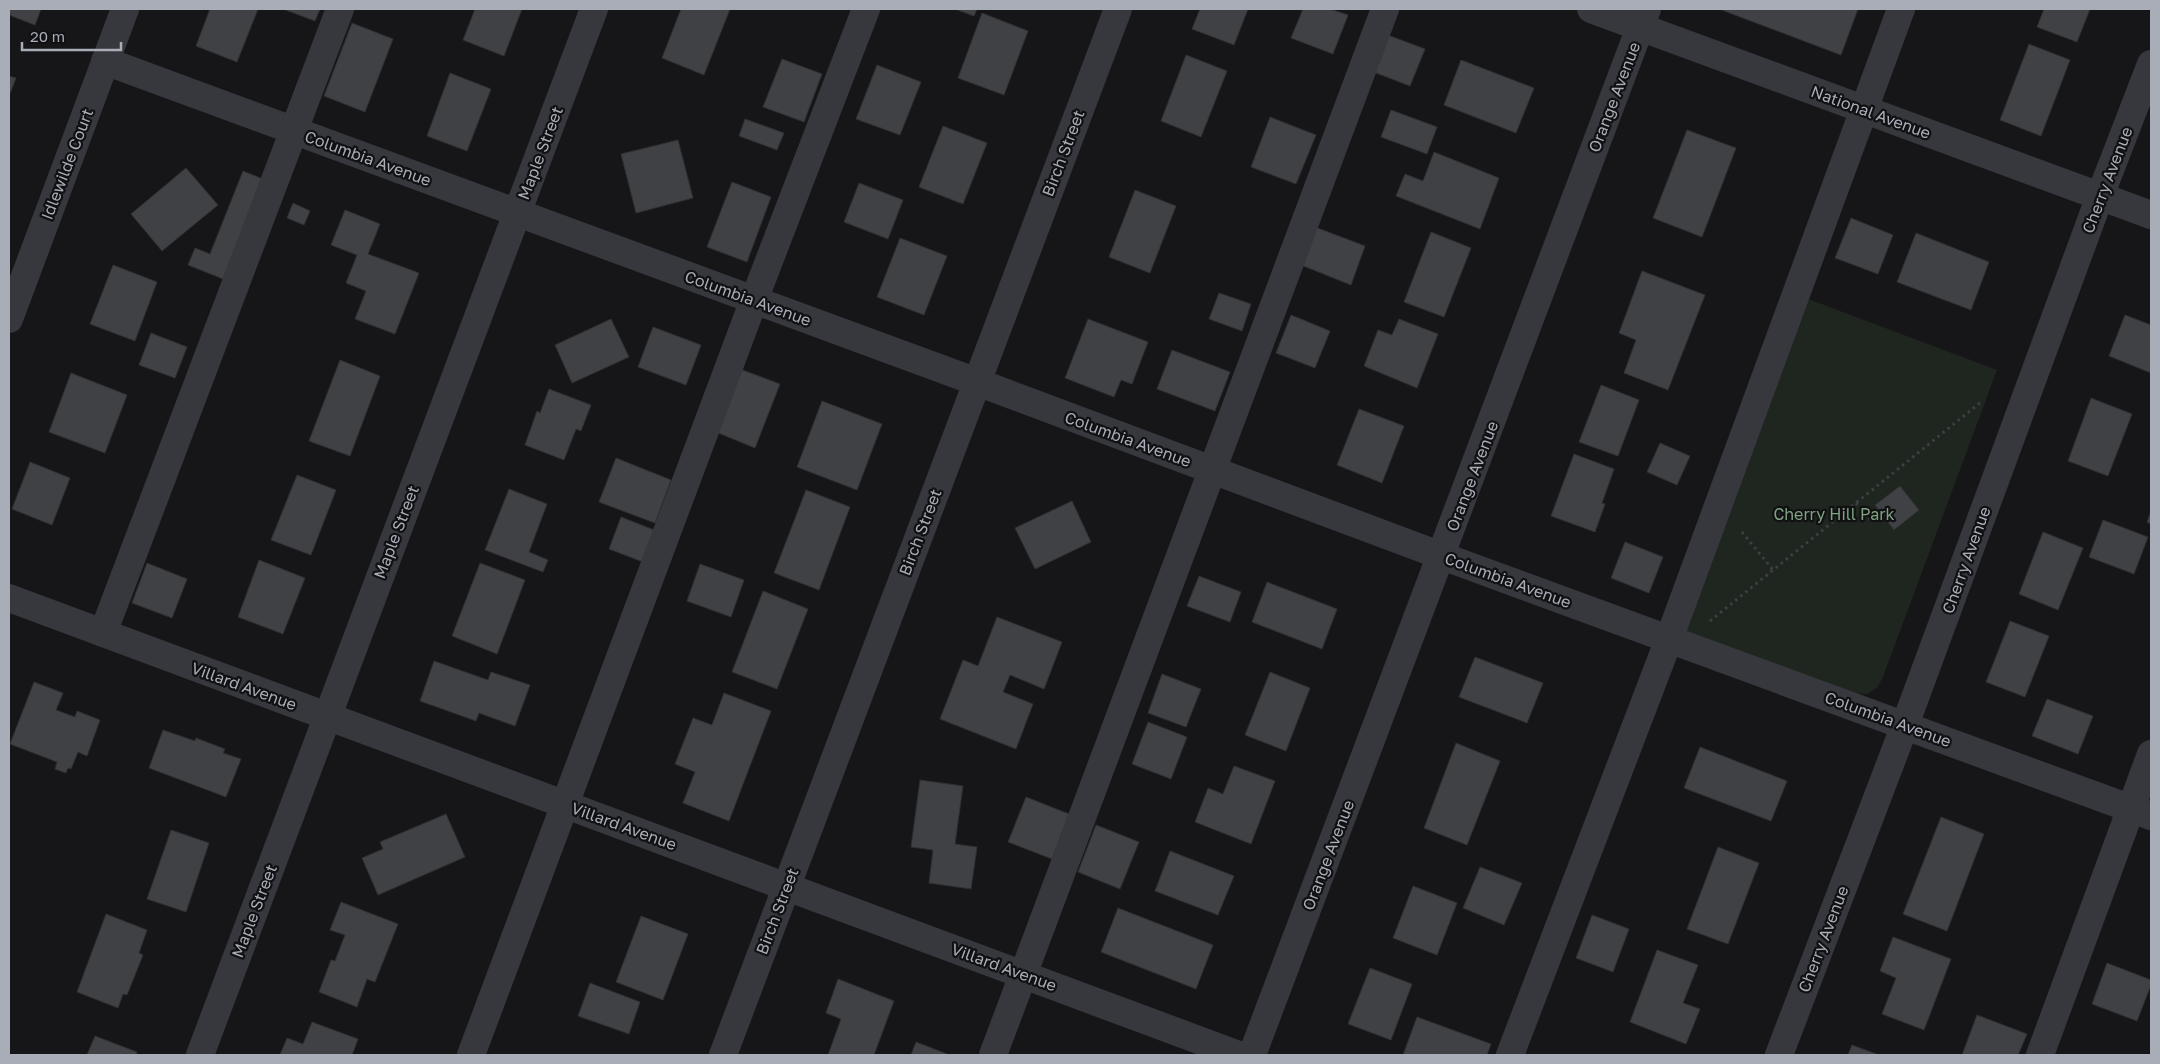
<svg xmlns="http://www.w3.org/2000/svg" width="2160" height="1064" font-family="'Golos Text',sans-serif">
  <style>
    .green { fill: #1e261f }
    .building { fill: #404145; stroke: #303034 }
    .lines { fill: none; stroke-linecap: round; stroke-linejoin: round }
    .path { stroke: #3d3f44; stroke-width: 3; stroke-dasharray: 2.5 4; stroke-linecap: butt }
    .minor { stroke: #37383d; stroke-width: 28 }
    .labels { text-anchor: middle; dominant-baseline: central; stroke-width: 4.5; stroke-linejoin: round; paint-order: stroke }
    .street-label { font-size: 16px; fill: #a8adb8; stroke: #111113 }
    .park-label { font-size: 16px; fill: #7fa381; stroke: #111113 }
  </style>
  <rect width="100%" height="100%" fill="#161618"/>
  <!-- green -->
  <polygon class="green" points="1803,297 1997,370 1883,677 1877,688 1867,694 1855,693 1681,629"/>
  <!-- building -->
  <g class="building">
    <polygon points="9,9 41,9 35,25 9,15"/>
    <polygon points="210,9 258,9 237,62 196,46"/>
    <polygon points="283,9 320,9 315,21"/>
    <polygon points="475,9 522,9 504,56 463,40"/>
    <polygon points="681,9 730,9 704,75 662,58"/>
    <polygon points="955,9 977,9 974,16"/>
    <polygon points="1200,9 1248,9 1234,45 1192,29"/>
    <polygon points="1303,9 1330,9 1348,15 1333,54 1291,38"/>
    <polygon points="1719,9 1858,9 1841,55"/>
    <polygon points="2044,9 2090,9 2077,42 2037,27"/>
    <polygon points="982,13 1028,31 1004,95 958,78"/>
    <polygon points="352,23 393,39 365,112 324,96"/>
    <polygon points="1385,34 1425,49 1410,86 1371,71"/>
    <polygon points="2029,44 2070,60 2041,136 2000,120"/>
    <polygon points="1186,55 1227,71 1201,137 1161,121"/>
    <polygon points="782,59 822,74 804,122 763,107"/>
    <polygon points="1461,60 1534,88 1516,133 1444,105"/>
    <polygon points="877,65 921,82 900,135 856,119"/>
    <polygon points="450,73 491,89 467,151 427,136"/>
    <polygon points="9,76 16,78 9,96"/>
    <polygon points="1391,110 1437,127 1427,154 1381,137"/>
    <polygon points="1270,117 1316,135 1296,184 1251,167"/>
    <polygon points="745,119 784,133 777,150 739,136"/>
    <polygon points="943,126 987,143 963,204 919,187"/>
    <polygon points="1687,130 1736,148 1702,237 1653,218"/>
    <polygon points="678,140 693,198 636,213 621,154"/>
    <polygon points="1434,152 1499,178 1480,229 1396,196 1405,174 1423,181"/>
    <polygon points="186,168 218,205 162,251 131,214"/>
    <polygon points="243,171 263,179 223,279 188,265 195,248 210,254"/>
    <polygon points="732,182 771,197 747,262 707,247"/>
    <polygon points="859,183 903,200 888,239 844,222"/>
    <polygon points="1135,190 1176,206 1150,273 1109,257"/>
    <polygon points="293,203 310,211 304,225 287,218"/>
    <polygon points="345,210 380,224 368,254 419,273 395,334 355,319 366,291 346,283 357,255 331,245"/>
    <polygon points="1851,218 1893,235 1878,274 1835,258"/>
    <polygon points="1315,227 1365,246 1351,285 1301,265"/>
    <polygon points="1431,232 1471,248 1444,317 1404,302"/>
    <polygon points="1916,233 1989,262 1971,310 1897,282"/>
    <polygon points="900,238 947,256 924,315 877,297"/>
    <polygon points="113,265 157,282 135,341 90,324"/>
    <polygon points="1642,271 1705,295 1668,390 1624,373 1636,340 1619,333"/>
    <polygon points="1219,293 1251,304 1242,331 1209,319"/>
    <polygon points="1291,315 1330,331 1315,368 1276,353"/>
    <polygon points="2125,315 2151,325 2151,373 2109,356"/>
    <polygon points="611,319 629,357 572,383 555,345"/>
    <polygon points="1088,319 1148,342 1132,384 1121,380 1114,397 1065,378"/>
    <polygon points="1399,319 1438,334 1417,388 1364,366 1378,330 1392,335"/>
    <polygon points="653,327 701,345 686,385 638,367"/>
    <polygon points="151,333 187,347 175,378 139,365"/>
    <polygon points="1172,350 1230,372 1215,411 1157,389"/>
    <polygon points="340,360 380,376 350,456 309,441"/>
    <polygon points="740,369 780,384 755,448 716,432"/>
    <polygon points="71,373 127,395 105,453 49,432"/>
    <polygon points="1601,385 1639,400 1618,456 1579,442"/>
    <polygon points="549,389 591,405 581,431 576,429 564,460 525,445 537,411 540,413"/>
    <polygon points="2091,398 2132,414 2108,476 2068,461"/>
    <polygon points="822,401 882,424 857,490 797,467"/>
    <polygon points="1359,409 1404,426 1382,483 1337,465"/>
    <polygon points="1660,443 1690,456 1677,485 1647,472"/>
    <polygon points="1574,454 1614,469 1602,503 1605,504 1595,532 1551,516"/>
    <polygon points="616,458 671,480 655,523 599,502"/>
    <polygon points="30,462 70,478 52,525 12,509"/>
    <polygon points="297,475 336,490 311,555 271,540"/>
    <polygon points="1900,486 1919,510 1894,530 1875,505"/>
    <polygon points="509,489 547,504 529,552 548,560 543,572 485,550"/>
    <polygon points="806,490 850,507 819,590 774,573"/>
    <polygon points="1072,501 1091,542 1035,569 1015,528"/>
    <polygon points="2151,511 2151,524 2147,522"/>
    <polygon points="621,517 654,530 643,562 609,549"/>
    <polygon points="2103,520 2148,537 2134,574 2089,557"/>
    <polygon points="2043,532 2083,548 2058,610 2019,594"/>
    <polygon points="1625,542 1663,557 1649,593 1611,578"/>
    <polygon points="259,560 305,578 283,634 238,617"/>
    <polygon points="147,563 187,579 172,618 132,603"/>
    <polygon points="480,563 525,580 497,654 452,636"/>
    <polygon points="700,564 744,580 731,617 687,601"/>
    <polygon points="1199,576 1241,592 1230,622 1187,606"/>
    <polygon points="1267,582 1337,609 1322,649 1252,622"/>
    <polygon points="763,591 808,609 777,689 732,672"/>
    <polygon points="997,617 1062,642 1044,689 1010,675 1003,692 1033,704 1016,749 940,719 963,660 978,666"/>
    <polygon points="2010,621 2049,636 2025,697 1986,682"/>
    <polygon points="1475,657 1543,683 1527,723 1459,697"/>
    <polygon points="434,661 488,680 491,672 530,685 515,726 479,713 476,721 420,701"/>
    <polygon points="1270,672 1310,688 1286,751 1245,735"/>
    <polygon points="1162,674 1201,689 1186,727 1148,713"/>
    <polygon points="34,682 63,693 56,710 75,717 77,711 100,720 87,756 78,752 71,769 68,768 66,773 55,769 57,762 10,744"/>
    <polygon points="724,693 771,711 729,821 683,803 695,772 675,764 693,718 712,725"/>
    <polygon points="2047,699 2093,716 2078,754 2032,736"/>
    <polygon points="1148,722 1187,737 1171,779 1132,764"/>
    <polygon points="163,730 195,741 196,738 225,749 223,753 241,759 226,797 149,768"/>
    <polygon points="1456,743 1500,761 1467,845 1424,828"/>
    <polygon points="1700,747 1787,781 1771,821 1684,788"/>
    <polygon points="1234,766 1275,781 1251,844 1195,822 1208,788 1223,794"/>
    <polygon points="920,780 963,786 955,844 977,847 971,889 929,883 933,850 911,847"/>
    <polygon points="1026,797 1069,814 1052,859 1008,842"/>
    <polygon points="446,814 465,857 378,895 362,858 383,849 380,842"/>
    <polygon points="1941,817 1984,834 1947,931 1903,914"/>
    <polygon points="1096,825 1139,842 1120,889 1078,872"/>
    <polygon points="171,830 209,843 186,912 147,899"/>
    <polygon points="1718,847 1759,863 1728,944 1687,929"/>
    <polygon points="1170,851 1234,876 1218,915 1155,891"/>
    <polygon points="1480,867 1522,883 1504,925 1463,908"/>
    <polygon points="1413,886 1457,903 1437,955 1393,938"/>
    <polygon points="341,902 398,924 375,982 367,979 357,1007 319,992 331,960 335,961 345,935 330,930"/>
    <polygon points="1118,908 1213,945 1196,989 1101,952"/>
    <polygon points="106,914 147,930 139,953 143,955 127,995 123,994 118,1008 77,992"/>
    <polygon points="1592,915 1629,929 1613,972 1576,958"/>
    <polygon points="641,916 688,934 663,1000 616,982"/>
    <polygon points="1893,937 1951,959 1924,1030 1882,1014 1896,978 1880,971"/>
    <polygon points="1657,950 1698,965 1683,1003 1700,1009 1686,1044 1630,1022"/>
    <polygon points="2107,963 2151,980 2151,985 2137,1021 2092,1004"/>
    <polygon points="1370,968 1412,984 1391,1040 1348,1024"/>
    <polygon points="838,979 894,1001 874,1055 828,1055 841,1019 826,1013"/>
    <polygon points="590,983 640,1002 629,1034 578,1016"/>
    <polygon points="1977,1015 2027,1034 2018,1055 1962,1055"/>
    <polygon points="1417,1017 1491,1044 1487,1055 1403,1055"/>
    <polygon points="312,1022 358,1039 352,1055 280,1055 287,1038 303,1044"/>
    <polygon points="95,1036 137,1052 136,1055 87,1055"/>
    <polygon points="916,1042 947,1054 947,1055 911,1055"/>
    <polygon points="1852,1045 1879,1055 1848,1055"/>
  </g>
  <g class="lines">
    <!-- path -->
    <g class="path">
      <polyline points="1856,503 1869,518 1873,519 1881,513"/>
      <polyline points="1742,532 1773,570"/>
      <polyline points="1710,621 1981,402"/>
    </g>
    <!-- minor -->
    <g class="minor">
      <polyline points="1591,9 2151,215"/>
      <polyline points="105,61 977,382 1442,556 2151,816"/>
      <polyline points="9,319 125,9"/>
      <polyline points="9,598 1239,1055"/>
      <polyline points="103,633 340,9"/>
      <polyline points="200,1055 594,9"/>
      <polyline points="471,1055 754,300 866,9"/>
      <polyline points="723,1055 1118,9"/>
      <polyline points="993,1055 1385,9"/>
      <polyline points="1252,1055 1647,9"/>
      <polyline points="1510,1055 1669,639 1901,9"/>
      <polyline points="1779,1055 1905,725 2100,196 2151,64"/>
      <polyline points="2040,1055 2151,754"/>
    </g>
  </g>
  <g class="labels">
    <!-- street labels -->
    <g class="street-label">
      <text transform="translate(1614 97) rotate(-69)">Orange Avenue</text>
      <text transform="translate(1871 112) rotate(20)">National Avenue</text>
      <text transform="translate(540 153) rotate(-69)">Maple Street</text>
      <text transform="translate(1063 153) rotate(-69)">Birch Street</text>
      <text transform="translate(368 158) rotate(20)">Columbia Avenue</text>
      <text transform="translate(67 164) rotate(-69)">Idlewilde Court</text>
      <text transform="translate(2107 180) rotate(-69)">Cherry Avenue</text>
      <text transform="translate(748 298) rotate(20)">Columbia Avenue</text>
      <text transform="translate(1128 439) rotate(20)">Columbia Avenue</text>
      <text transform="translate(1472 476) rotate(-69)">Orange Avenue</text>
      <text transform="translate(396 532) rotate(-69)">Maple Street</text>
      <text transform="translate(920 532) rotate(-69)">Birch Street</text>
      <text transform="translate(1966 560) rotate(-70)">Cherry Avenue</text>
      <text transform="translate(1508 580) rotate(20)">Columbia Avenue</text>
      <text transform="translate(244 686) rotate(20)">Villard Avenue</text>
      <text transform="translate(1888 719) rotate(20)">Columbia Avenue</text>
      <text transform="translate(624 826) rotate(20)">Villard Avenue</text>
      <text transform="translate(1328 855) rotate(-69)">Orange Avenue</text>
      <text transform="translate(254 911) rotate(-69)">Maple Street</text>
      <text transform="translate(777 911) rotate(-69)">Birch Street</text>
      <text transform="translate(1823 939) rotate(-69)">Cherry Avenue</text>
      <text transform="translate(1004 967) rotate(20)">Villard Avenue</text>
    </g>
    <!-- park labels -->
    <g class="park-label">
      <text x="1834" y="514">Cherry Hill Park</text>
    </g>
  </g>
  <!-- border -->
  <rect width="2160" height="1064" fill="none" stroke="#a8adb8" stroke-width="20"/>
  <!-- scale -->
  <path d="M22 42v8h99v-8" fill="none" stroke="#a8adb8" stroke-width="2.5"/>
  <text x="30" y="42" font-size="15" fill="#a8adb8" stroke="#111113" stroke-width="4" paint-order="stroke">20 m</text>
</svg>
